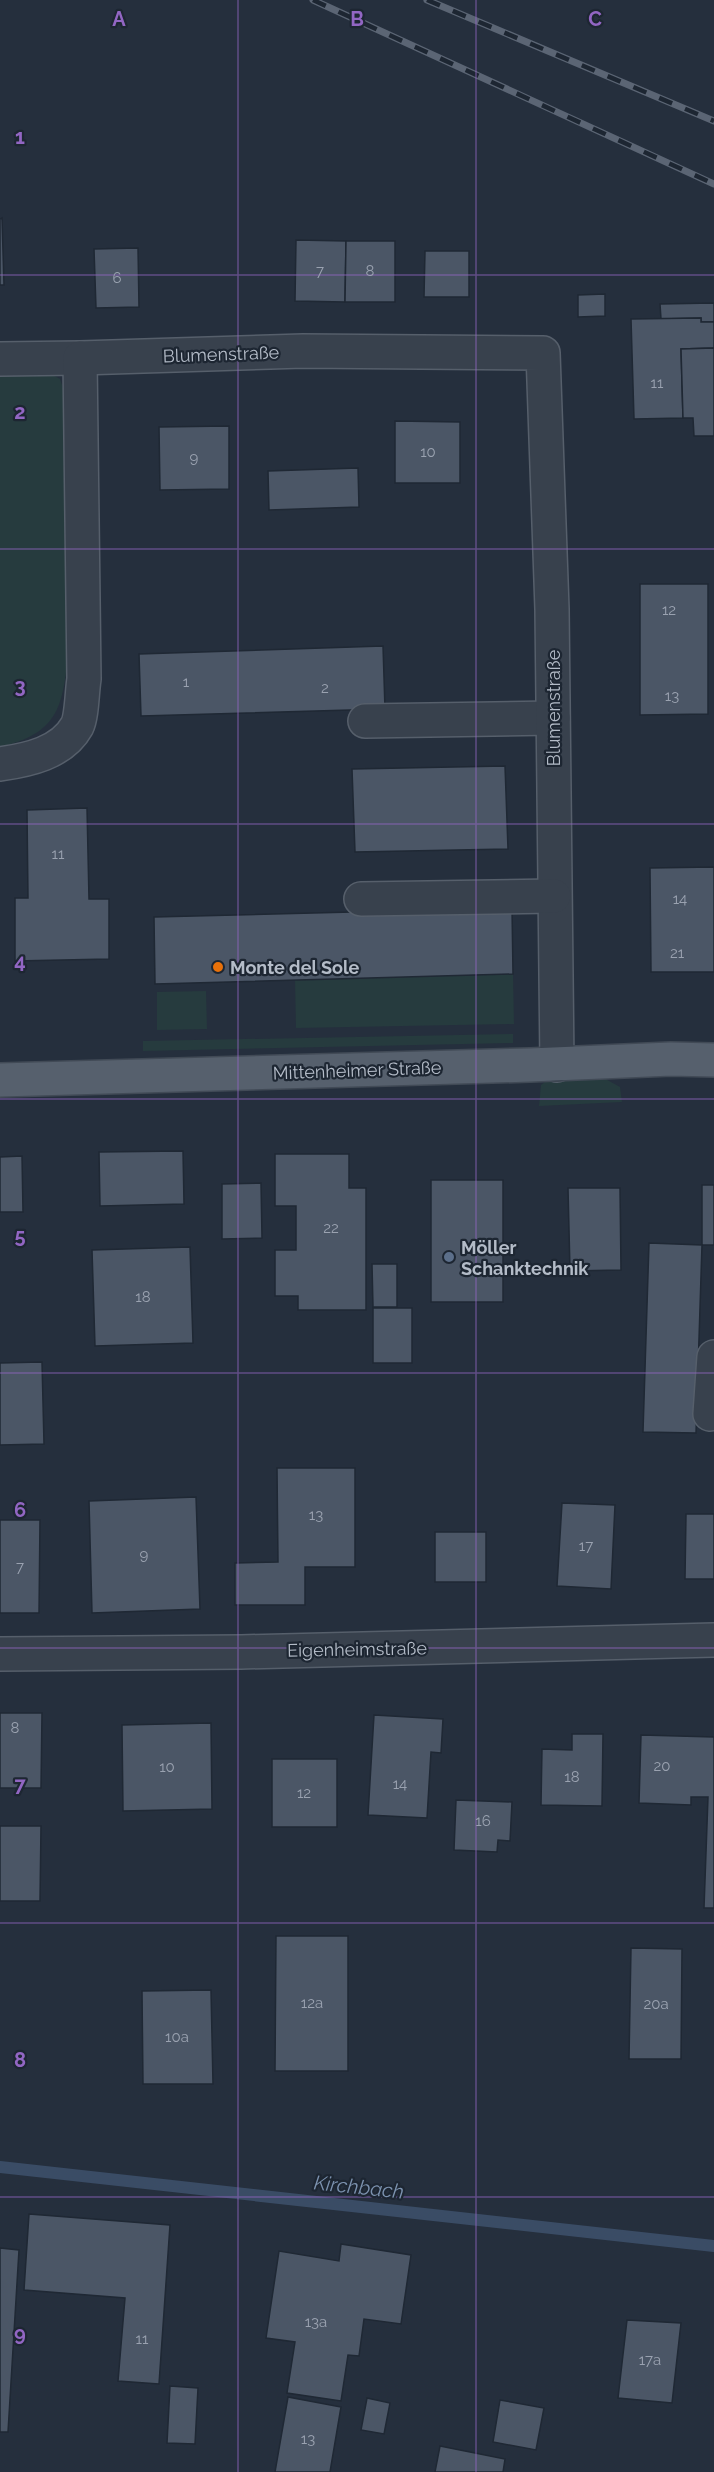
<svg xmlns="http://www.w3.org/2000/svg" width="714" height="2472" font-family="Raleway,sans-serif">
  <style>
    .green { fill: #263b3e }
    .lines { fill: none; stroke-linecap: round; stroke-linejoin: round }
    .stream { stroke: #3a4c65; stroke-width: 12 }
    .building { fill: #4b5666; stroke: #1f2834; stroke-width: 1.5 }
    .minor-casing { stroke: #565f6b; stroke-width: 36 }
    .major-casing { stroke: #414a56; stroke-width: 36 }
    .minor { stroke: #38414d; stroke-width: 33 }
    .major { stroke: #56606d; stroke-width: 33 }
    .rail-casing { stroke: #5b6574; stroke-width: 7 }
    .rail { stroke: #1d2632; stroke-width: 4.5; stroke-dasharray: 14; stroke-linecap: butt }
    .grid { fill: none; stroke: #9266c3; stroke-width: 1.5; stroke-opacity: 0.55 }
    .food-dot { fill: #e8710a; stroke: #1d2632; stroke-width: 2 }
    .service-dot { fill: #5c6f8a; stroke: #1d2632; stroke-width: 2 }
    .labels { text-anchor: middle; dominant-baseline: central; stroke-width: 4.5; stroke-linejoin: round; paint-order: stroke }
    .number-label { font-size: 15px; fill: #9aa2b0 }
    .street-label { font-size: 18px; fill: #b4bcc8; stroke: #1d2632 }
    .poi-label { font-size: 18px; font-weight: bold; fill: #b4bcc8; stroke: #1d2632; text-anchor: start }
    .water-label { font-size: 20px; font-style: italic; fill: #7c92af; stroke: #1d2632 }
    .grid-label { font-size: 20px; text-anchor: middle; font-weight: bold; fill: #9266c3; stroke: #1d2632; stroke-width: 4.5; stroke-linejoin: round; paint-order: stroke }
  </style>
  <rect width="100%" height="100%" fill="#252f3d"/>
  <!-- green -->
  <g class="green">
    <path d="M 0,372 L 51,374 L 60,379 L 64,391 L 68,657 C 62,709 57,733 0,747 Z"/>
    <polygon points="513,974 514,1024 296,1028 295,980"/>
    <polygon points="206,991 207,1029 157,1030 157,992"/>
    <polygon points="513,1034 513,1043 143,1051 143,1041"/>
    <polygon points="600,1076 620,1087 622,1102 539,1106 541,1085 550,1078"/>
  </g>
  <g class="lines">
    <!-- stream -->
    <polyline class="stream" points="0,2167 714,2246"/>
  </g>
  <!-- building -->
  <g class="building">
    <polygon points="2,218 4,285 0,285 0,219"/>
    <polygon points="296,240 346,241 345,302 295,301"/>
    <polygon points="346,241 395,241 395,302 345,302"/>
    <polygon points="138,248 139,307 96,308 94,249"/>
    <polygon points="425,251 469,251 469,297 424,297"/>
    <polygon points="605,294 605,316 578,317 578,295"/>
    <polygon points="714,303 714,322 701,322 701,318 661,319 660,304"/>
    <polygon points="701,318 701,322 714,322 714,348 681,349 683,418 634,419 631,319"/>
    <polygon points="714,348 714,436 694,436 693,418 683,418 681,349"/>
    <polygon points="395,421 460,422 460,483 395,483"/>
    <polygon points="229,426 229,489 160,490 159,427"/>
    <polygon points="358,468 359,507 269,510 268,471"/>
    <polygon points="640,584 708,584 708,714 640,715"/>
    <polygon points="383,646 385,709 141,716 139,654"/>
    <polygon points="505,766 508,849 355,852 352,769"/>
    <polygon points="87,808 89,899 109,899 109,959 15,961 15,898 28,898 27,810"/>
    <polygon points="714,867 714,972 651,972 650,868"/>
    <polygon points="512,908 513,974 155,984 154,917"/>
    <polygon points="183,1151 184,1204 100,1206 99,1152"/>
    <polygon points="275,1154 349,1154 349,1188 366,1188 366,1310 298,1310 298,1296 275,1296 275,1250 296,1250 296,1206 275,1206"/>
    <polygon points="22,1156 23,1212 0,1212 0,1157"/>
    <rect x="431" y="1180" width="72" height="122"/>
    <polygon points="261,1183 262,1238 222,1239 222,1184"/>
    <rect x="702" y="1185" width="12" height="60"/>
    <polygon points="568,1188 620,1188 621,1270 570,1271"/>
    <polygon points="649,1243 702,1245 696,1433 643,1432"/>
    <polygon points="190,1247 193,1343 95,1346 92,1250"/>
    <polygon points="372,1264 397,1264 397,1307 373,1307"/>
    <rect x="373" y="1308" width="39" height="55"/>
    <polygon points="42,1362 44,1444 0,1445 0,1363"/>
    <polygon points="277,1468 355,1468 355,1567 305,1567 305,1605 235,1605 235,1563 278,1562"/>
    <polygon points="196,1497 200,1609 92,1613 89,1501"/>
    <polygon points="562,1503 615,1505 611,1589 557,1586"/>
    <polygon points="686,1514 714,1514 714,1579 685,1579"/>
    <polygon points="0,1520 40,1520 39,1613 0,1613"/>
    <rect x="435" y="1532" width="51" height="50"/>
    <polygon points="0,1713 42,1713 41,1788 0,1788"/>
    <polygon points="374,1715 443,1719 441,1753 431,1752 427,1818 368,1815"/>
    <polygon points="211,1723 212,1809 123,1811 122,1725"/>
    <polygon points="572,1734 603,1734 602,1806 541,1805 542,1749 572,1750"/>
    <polygon points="641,1735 714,1737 714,1908 704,1908 708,1797 691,1797 691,1805 639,1803"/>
    <rect x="272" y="1759" width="65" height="68"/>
    <polygon points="456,1800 512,1802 510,1841 498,1840 497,1852 454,1850"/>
    <polygon points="0,1826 41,1826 40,1901 0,1901"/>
    <polygon points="276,1936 348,1936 348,2071 275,2071"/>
    <polygon points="631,1948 682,1949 681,2059 629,2059"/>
    <polygon points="211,1990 213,2084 143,2084 142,1991"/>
    <polygon points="29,2214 170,2225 159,2384 118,2381 125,2298 24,2290"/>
    <polygon points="341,2244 411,2255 401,2324 364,2319 359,2356 348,2355 341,2401 287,2393 295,2342 266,2338 279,2251 339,2261"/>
    <polygon points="0,2248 19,2250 8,2432 0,2432"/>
    <polygon points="627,2320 681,2323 672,2403 618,2398"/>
    <polygon points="170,2386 198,2388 195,2444 167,2443"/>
    <polygon points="288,2397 341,2407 330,2472 275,2472"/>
    <polygon points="367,2398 390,2403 384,2434 361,2430"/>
    <polygon points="500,2400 544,2408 536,2450 493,2442"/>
    <polygon points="440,2446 505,2459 503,2472 435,2472"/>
  </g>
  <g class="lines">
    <!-- minor casing -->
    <g class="minor-casing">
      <g id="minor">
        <polyline points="0,359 80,358"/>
        <polyline points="365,721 553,718"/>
        <path d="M 0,764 C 28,760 62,753 77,726 C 82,716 82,691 84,679 L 80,358 L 303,351 L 543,353 L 552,609 L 557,1065"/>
        <polyline points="361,899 554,896"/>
        <polyline points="710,1414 714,1357"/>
        <polyline points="0,1654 241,1652 714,1640"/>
      </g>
    </g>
    <!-- major casing -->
    <g class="major-casing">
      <polyline id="major" points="0,1080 530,1065 671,1059 714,1060"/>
    </g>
    <!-- minor -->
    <use href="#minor" class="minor"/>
    <!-- major -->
    <use href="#major" class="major"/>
    <!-- rail casing -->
    <g class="rail-casing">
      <g id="rail">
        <polyline points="313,0 714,184"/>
        <polyline points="427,0 714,121"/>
      </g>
    </g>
    <!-- rail -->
    <use href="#rail" class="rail"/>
  </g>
  <!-- grid -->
  <path class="grid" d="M 238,0 L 238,2472M 476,0 L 476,2472M 0,275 L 714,275M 0,549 L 714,549M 0,824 L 714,824M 0,1099 L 714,1099M 0,1373 L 714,1373M 0,1648 L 714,1648M 0,1923 L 714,1923M 0,2197 L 714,2197"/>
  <!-- markers -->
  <circle class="food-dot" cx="218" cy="967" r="6"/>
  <circle class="service-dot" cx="449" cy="1257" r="6"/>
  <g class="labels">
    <!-- number labels -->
    <g class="number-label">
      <text x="320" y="271">7</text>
      <text x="370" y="271">8</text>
      <text x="117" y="278">6</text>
      <text x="657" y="383">11</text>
      <text x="428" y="452">10</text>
      <text x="194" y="458">9</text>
      <text x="669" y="610">12</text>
      <text x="186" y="682">1</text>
      <text x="325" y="688">2</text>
      <text x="672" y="696">13</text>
      <text x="58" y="854">11</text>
      <text x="680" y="899">14</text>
      <text x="677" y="953">21</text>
      <text x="331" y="1228">22</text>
      <text x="143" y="1297">18</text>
      <text x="316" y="1515">13</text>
      <text x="586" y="1546">17</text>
      <text x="144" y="1555">9</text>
      <text x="20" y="1567">7</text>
      <text x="15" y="1728">8</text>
      <text x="662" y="1766">20</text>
      <text x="167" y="1767">10</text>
      <text x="572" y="1777">18</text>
      <text x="400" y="1784">14</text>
      <text x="304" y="1793">12</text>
      <text x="483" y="1821">16</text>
      <text x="312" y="2003">12a</text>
      <text x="656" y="2004">20a</text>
      <text x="177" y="2037">10a</text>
      <text x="316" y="2322">13a</text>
      <text x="142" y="2339">11</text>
      <text x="650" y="2360">17a</text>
      <text x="308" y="2439">13</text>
    </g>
    <!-- street labels -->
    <g class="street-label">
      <text transform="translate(221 354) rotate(-2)">Blumenstraße</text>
      <text transform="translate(553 708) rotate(-90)">Blumenstraße</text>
      <text transform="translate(357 1070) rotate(-2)">Mittenheimer Straße</text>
      <text transform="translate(357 1649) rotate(-1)">Eigenheimstraße</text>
    </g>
    <!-- poi labels -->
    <g class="poi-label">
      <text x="230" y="967">Monte del Sole</text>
      <text x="461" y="1247">Möller<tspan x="461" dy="21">Schanktechnik</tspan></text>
    </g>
    <!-- water labels -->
    <g class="water-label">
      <text transform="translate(359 2187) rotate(6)">Kirchbach</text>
    </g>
  </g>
  <g class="grid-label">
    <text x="119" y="26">A</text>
    <text x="357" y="26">B</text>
    <text x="595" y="26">C</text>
    <text x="20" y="144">1</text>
    <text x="20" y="419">2</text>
    <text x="20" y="693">3</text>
    <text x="20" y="968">4</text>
    <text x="20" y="1243">5</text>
    <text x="20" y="1517">6</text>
    <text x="20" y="1792">7</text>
    <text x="20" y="2067">8</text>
    <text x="20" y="2341">9</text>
  </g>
</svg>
